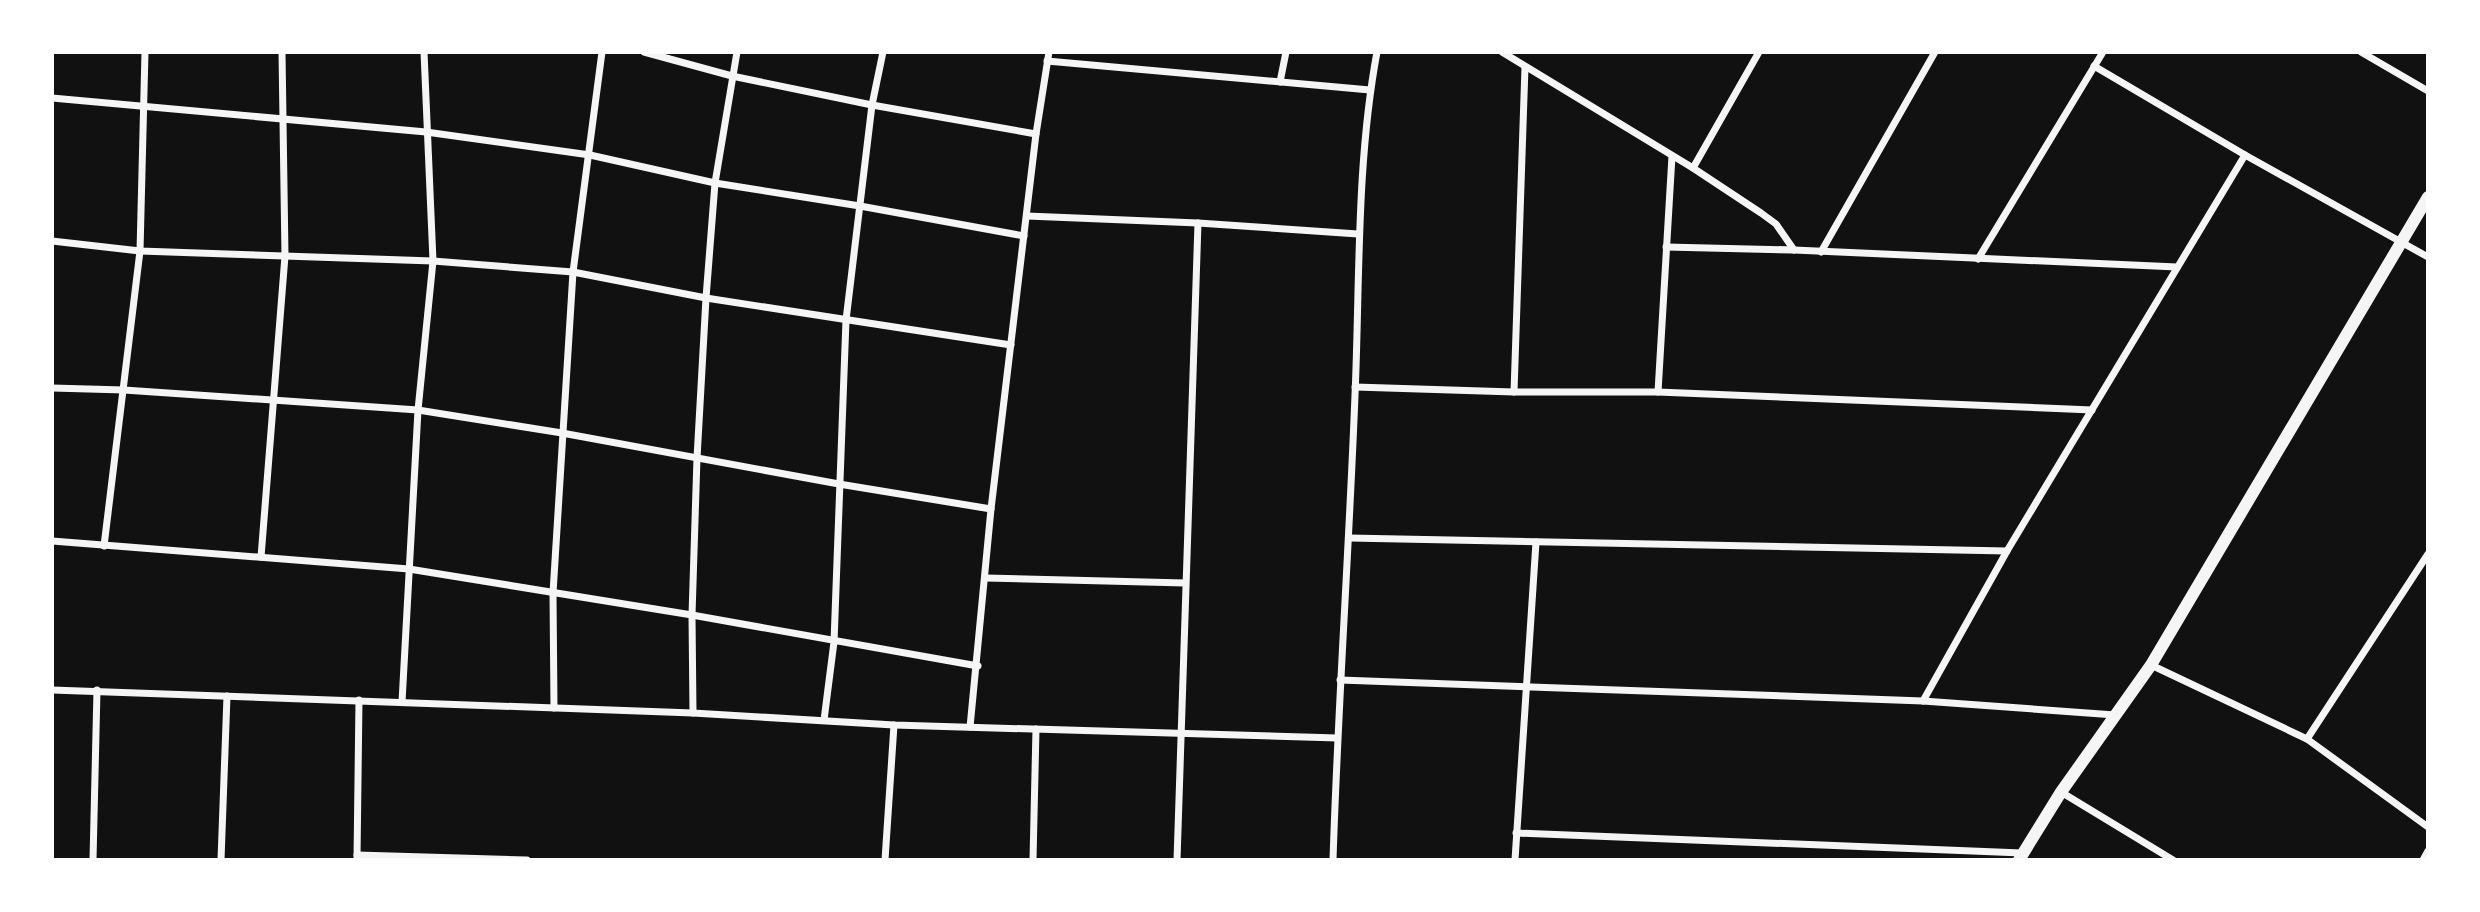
<svg xmlns="http://www.w3.org/2000/svg" width="2480" height="912" font-family="Helvetica,sans-serif">
  <style>
    .lines { fill: none; stroke-linecap: round; stroke-linejoin: round }
    .minor { stroke: #f5f5f5; stroke-width: 7 }
    .secondary { stroke: #f5f5f5; stroke-width: 12 }
  </style>
  <rect width="100%" height="100%" fill="#111"/>
  <g class="lines">
    <!-- minor -->
    <g class="minor">
      <polyline points="644,52 732,76 872,105 1036,134"/>
      <polyline points="1502,52 1693,168 1761,213 1776,224 1794,250"/>
      <polyline points="2361,52 2428,91"/>
      <polyline points="1047,61 1370,90"/>
      <polyline points="2094,66 2245,155 2428,257"/>
      <polyline points="1280,82 1286,52"/>
      <polyline points="52,98 426,132 590,155 715,183 860,206 1024,236"/>
      <polyline points="1693,168 1759,52"/>
      <polyline points="1027,216 1198,223 1358,234"/>
      <polyline points="52,241 140,251 433,261 573,272 706,298 1011,345"/>
      <polyline points="1666,247 1794,250 2177,267"/>
      <polyline points="1821,252 1935,52"/>
      <polyline points="1978,259 2103,52"/>
      <polyline points="1355,387 1514,392 1658,392 2092,410"/>
      <polyline points="52,388 124,390 418,410 562,433 839,484 991,509"/>
      <polyline points="1514,392 1525,67"/>
      <polyline points="1658,392 1672,156"/>
      <polyline points="1349,538 2007,551"/>
      <polyline points="52,541 409,569 692,615 978,666"/>
      <polyline points="104,546 140,251 145,52"/>
      <polyline points="261,557 285,256 282,52"/>
      <polyline points="985,578 1185,583"/>
      <polyline points="2151,665 2307,739 2428,827"/>
      <polyline points="1340,680 1923,701 2115,715"/>
      <polyline points="52,690 693,713 894,725 1337,738"/>
      <polyline points="1923,701 2007,551 2245,155"/>
      <polyline points="402,702 418,410 433,261 424,52"/>
      <polyline points="554,708 553,593 573,272 602,52"/>
      <polyline points="693,713 692,615 697,458 706,298 715,183 737,52"/>
      <polyline points="824,720 834,642 846,320 872,105 883,52"/>
      <polyline points="970,727 991,509 1036,134 1049,52"/>
      <polyline points="2307,739 2428,554"/>
      <polyline points="2061,792 2173,860"/>
      <polyline points="1516,833 2022,853"/>
      <polyline points="357,855 527,860"/>
      <polyline points="357,859 359,700"/>
      <polyline points="93,860 97,690"/>
      <polyline points="221,860 227,696"/>
      <polyline points="885,860 894,725"/>
      <polyline points="1033,860 1036,729"/>
      <polyline points="1177,860 1198,223"/>
      <path d="M 1333,860 C 1338,704 1349,550 1355,395 C 1360,281 1356,165 1377,52"/>
      <polyline points="1515,860 1536,542"/>
      <polyline points="2423,860 2428,851"/>
    </g>
    <!-- secondary -->
    <polyline class="secondary" points="2019,860 2061,792 2151,665 2428,197"/>
  </g>
  <!-- border -->
  <rect width="2480" height="912" fill="none" stroke="#ffffff" stroke-width="108"/>
</svg>
